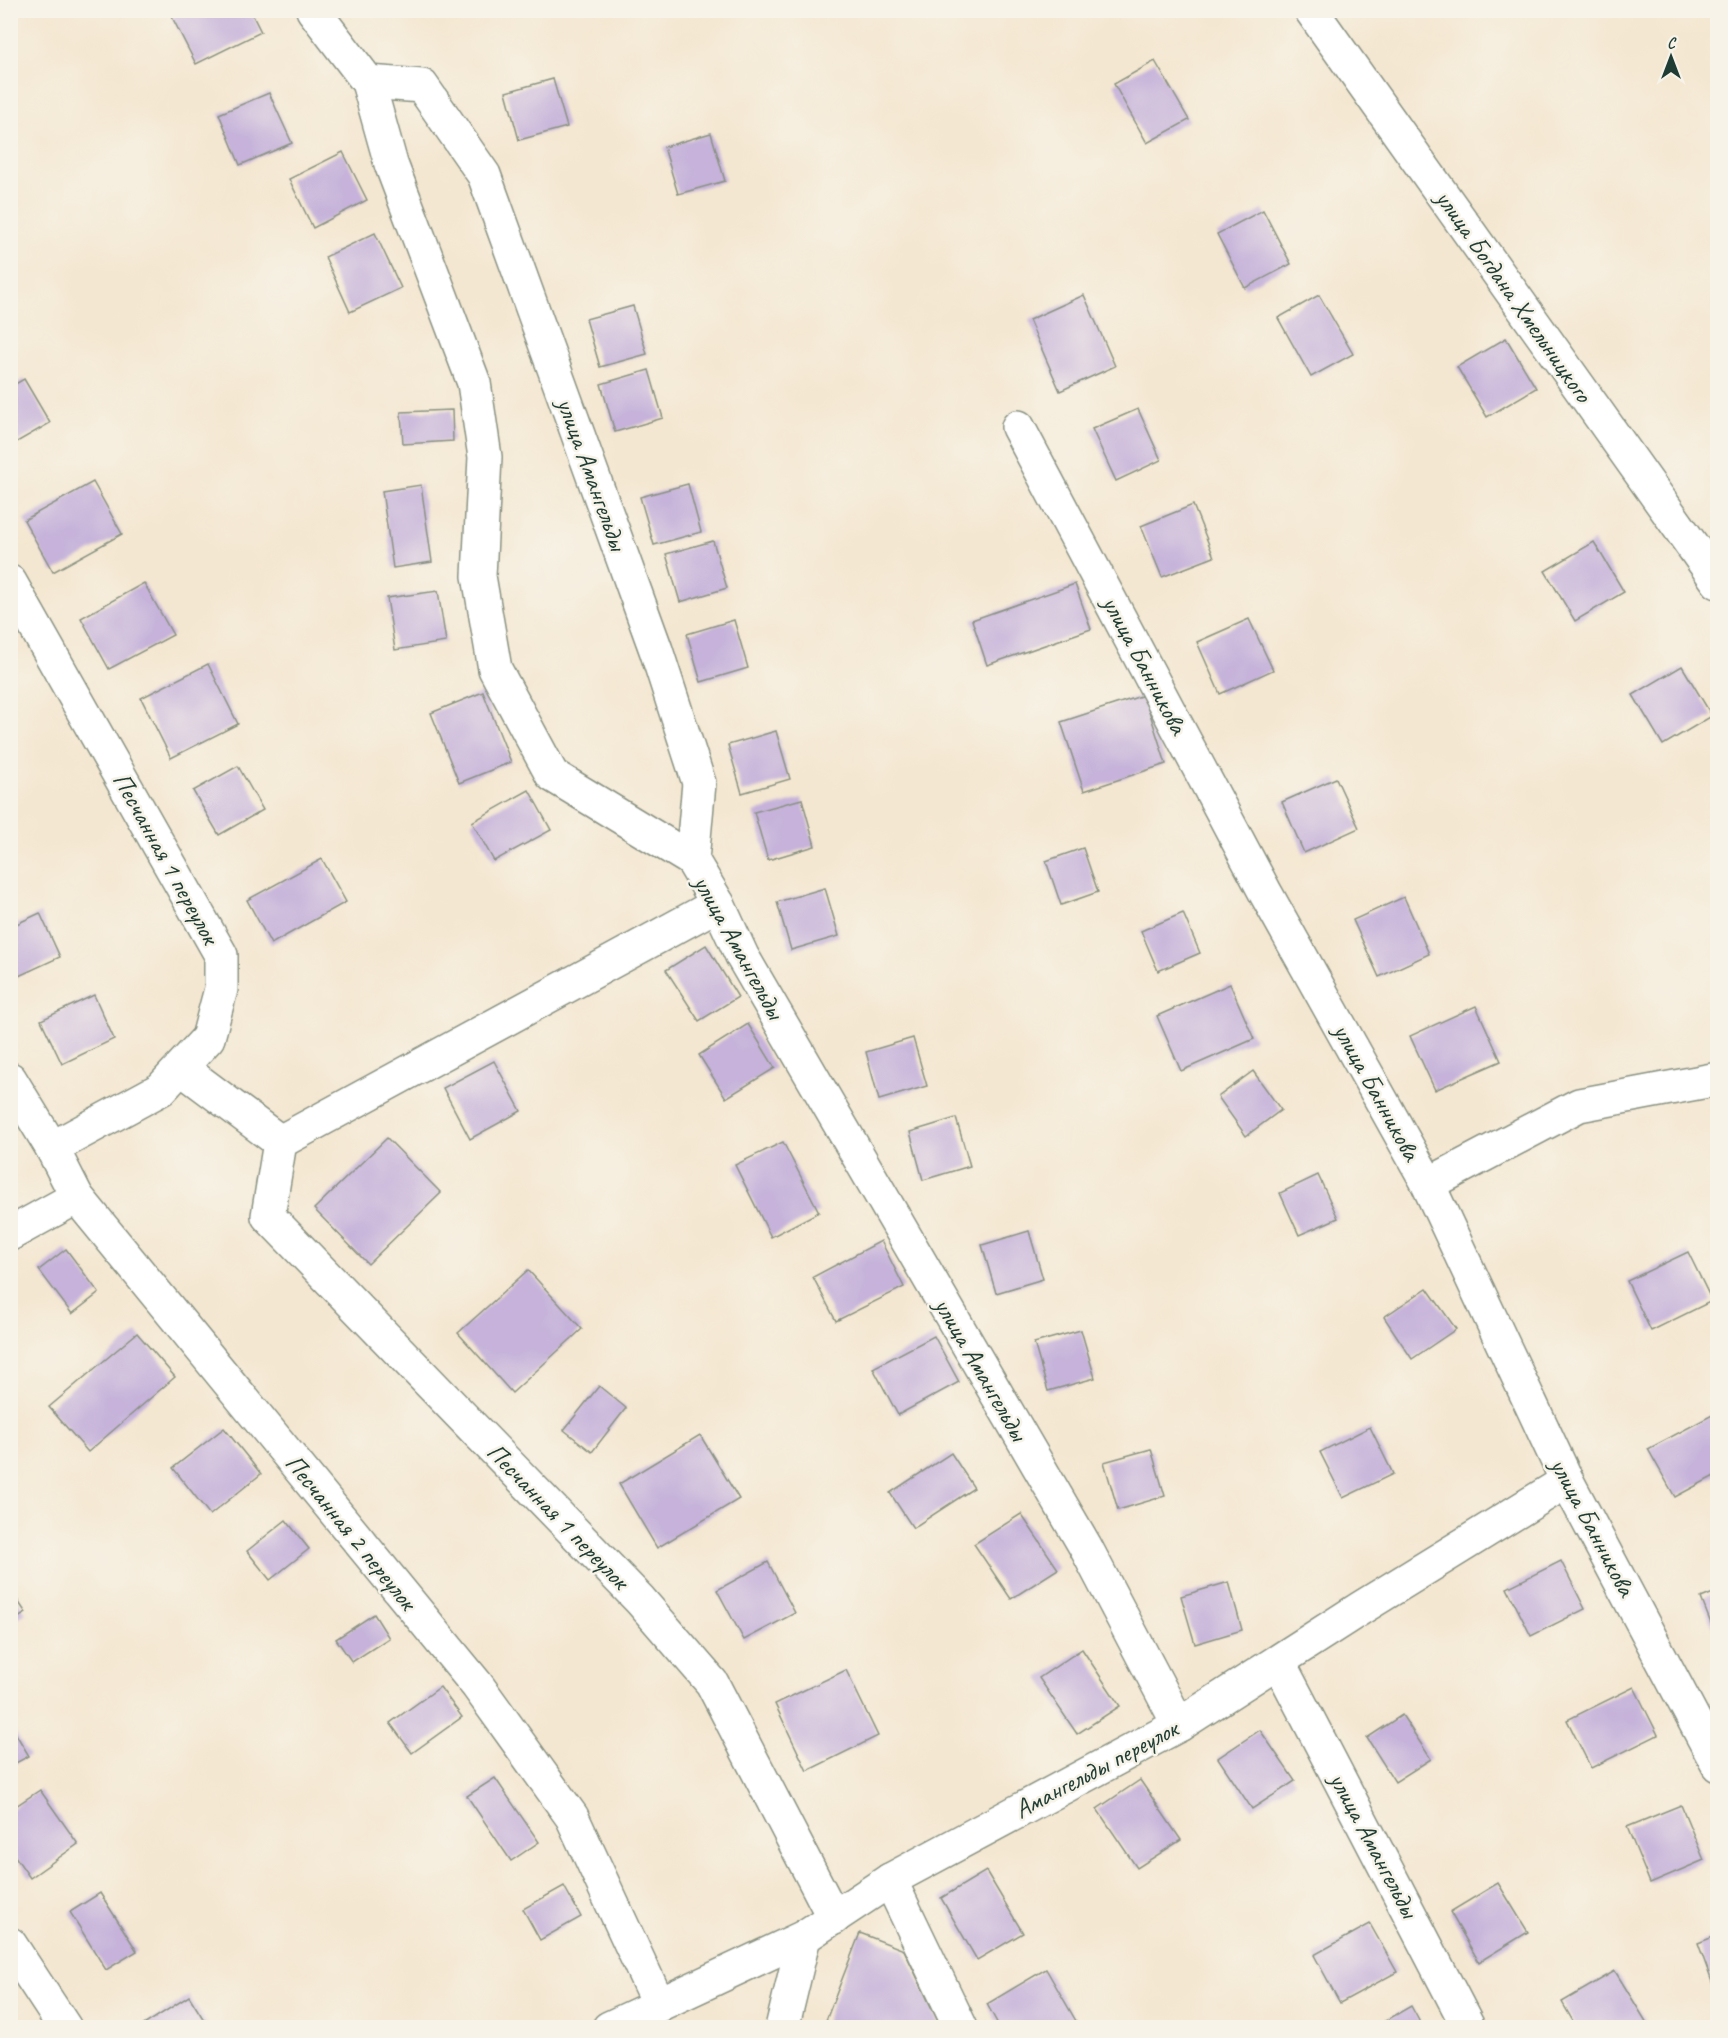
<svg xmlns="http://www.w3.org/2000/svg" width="1728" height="2038" font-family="Caveat,sans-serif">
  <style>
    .building { fill: #c6b2da }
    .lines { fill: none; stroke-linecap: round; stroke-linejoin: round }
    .minor-casing { stroke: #8a9282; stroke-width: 36 }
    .minor { stroke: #fff; stroke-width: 33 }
    .labels { text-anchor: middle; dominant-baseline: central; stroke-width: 5; stroke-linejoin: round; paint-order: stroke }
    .street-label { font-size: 26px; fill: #1f3d34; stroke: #f7f3e8 }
  </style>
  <rect width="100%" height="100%" fill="#f7f3e8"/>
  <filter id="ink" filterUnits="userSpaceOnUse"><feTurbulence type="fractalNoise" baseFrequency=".0167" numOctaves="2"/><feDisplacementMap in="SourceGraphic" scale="12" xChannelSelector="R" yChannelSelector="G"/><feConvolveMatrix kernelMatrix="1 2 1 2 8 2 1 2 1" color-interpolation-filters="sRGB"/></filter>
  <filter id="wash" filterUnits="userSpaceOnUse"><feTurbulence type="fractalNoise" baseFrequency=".008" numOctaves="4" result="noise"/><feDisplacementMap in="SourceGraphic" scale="24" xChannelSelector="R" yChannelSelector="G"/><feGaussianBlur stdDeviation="1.35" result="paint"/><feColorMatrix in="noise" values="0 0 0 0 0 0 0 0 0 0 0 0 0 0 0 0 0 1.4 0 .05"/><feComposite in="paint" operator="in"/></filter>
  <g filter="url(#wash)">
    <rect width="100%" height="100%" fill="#f4e7d1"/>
    <g id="blocks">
      <!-- building -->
      <g class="building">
        <polygon points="184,10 250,10 261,32 196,64 172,17"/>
        <polygon points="1155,61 1189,120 1147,143 1114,84"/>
        <polygon points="553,79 567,127 519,140 506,92"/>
        <polygon points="269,93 292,143 240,165 219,114"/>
        <polygon points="711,133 725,181 678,194 664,147"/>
        <polygon points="343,152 367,200 313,228 289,179"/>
        <polygon points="1263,210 1291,264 1245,288 1217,234"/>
        <polygon points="375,233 401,288 350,312 325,257"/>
        <polygon points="1084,295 1115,366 1060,391 1029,320"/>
        <polygon points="1319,295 1353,354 1311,377 1278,318"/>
        <polygon points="633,306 647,354 600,367 586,319"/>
        <polygon points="1506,338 1536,388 1487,417 1457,367"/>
        <polygon points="649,370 663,418 615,432 601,384"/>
        <polygon points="24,379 50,423 10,446 10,387"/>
        <polygon points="1138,409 1161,460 1116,481 1092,429"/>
        <polygon points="452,410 453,441 403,444 401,412"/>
        <polygon points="93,482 122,534 53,572 24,520"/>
        <polygon points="688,484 701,532 654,545 640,497"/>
        <polygon points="421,485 432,562 393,568 382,491"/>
        <polygon points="1193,505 1214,557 1162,577 1141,526"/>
        <polygon points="713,541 727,588 680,602 666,554"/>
        <polygon points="1594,542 1624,592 1575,621 1545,571"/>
        <polygon points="144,583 173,635 109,669 81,618"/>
        <polygon points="1075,584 1091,629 987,665 972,620"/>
        <polygon points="438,591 446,642 395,650 387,598"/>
        <polygon points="1249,619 1273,670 1220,694 1197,642"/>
        <polygon points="734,620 748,668 701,682 687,634"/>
        <polygon points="208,664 238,724 171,758 141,698"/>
        <polygon points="1682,666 1712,716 1663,745 1633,695"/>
        <polygon points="483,692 511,762 459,783 431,713"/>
        <polygon points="1144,695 1166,764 1084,791 1061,722"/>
        <polygon points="776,731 790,779 742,793 728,745"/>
        <polygon points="238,766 263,810 219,835 193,791"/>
        <polygon points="1336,778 1359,828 1304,853 1282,802"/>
        <polygon points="529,790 551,830 494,861 472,822"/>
        <polygon points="802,799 815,846 768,860 754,812"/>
        <polygon points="1083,848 1098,892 1061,905 1046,861"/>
        <polygon points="322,859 346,902 271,944 247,900"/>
        <polygon points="825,888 839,936 791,950 777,902"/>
        <polygon points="1404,897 1429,954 1379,977 1353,920"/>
        <polygon points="40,913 60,957 10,980 10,927"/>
        <polygon points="1183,913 1200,953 1158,971 1141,931"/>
        <polygon points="706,945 738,997 699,1021 666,970"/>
        <polygon points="1230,984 1254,1039 1181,1071 1157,1016"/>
        <polygon points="94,995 114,1039 62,1064 41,1020"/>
        <polygon points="1476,1006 1501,1061 1435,1090 1410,1036"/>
        <polygon points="748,1024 775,1068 726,1098 699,1055"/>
        <polygon points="913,1038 927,1086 879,1100 866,1052"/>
        <polygon points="494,1061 521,1111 470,1139 443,1088"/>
        <polygon points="1253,1071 1281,1110 1246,1136 1218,1097"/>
        <polygon points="956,1118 970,1166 923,1180 910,1132"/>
        <polygon points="387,1138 441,1193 368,1264 314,1209"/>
        <polygon points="783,1142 819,1212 771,1237 735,1165"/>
        <polygon points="1318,1175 1338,1218 1299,1235 1280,1193"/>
        <polygon points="1029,1231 1043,1279 996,1293 982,1245"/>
        <polygon points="881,1241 904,1287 836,1321 813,1277"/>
        <polygon points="66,1249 99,1293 72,1314 39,1270"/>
        <polygon points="1688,1252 1712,1301 1651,1331 1627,1281"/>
        <polygon points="528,1270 582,1329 512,1393 458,1333"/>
        <polygon points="1427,1288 1456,1329 1412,1359 1384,1317"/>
        <polygon points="1081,1330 1095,1378 1048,1391 1034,1343"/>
        <polygon points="137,1333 175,1377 88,1452 49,1407"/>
        <polygon points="934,1336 959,1382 898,1415 873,1368"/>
        <polygon points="599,1386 626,1408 592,1452 564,1430"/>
        <polygon points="1718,1412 1718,1474 1675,1497 1648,1449"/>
        <polygon points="1370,1427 1393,1474 1343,1498 1320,1452"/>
        <polygon points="224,1428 261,1474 210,1515 173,1468"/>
        <polygon points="700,1435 739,1499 657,1548 619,1484"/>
        <polygon points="1151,1449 1165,1496 1118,1510 1104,1462"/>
        <polygon points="951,1453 974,1488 913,1528 890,1493"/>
        <polygon points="1021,1514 1058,1569 1011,1599 974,1544"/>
        <polygon points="286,1520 309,1549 270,1580 247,1551"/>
        <polygon points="1561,1561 1585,1609 1531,1636 1507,1588"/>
        <polygon points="768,1562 795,1613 744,1640 717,1590"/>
        <polygon points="1229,1582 1242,1630 1195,1644 1181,1596"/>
        <polygon points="10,1589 26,1613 10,1623"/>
        <polygon points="1718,1591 1718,1639 1717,1639 1701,1598"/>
        <polygon points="374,1614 389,1638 352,1662 336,1639"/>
        <polygon points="1082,1649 1120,1706 1077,1734 1039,1678"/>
        <polygon points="846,1670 878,1736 807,1771 775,1704"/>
        <polygon points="440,1687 462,1717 412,1753 390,1723"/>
        <polygon points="1634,1687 1658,1735 1591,1768 1567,1720"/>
        <polygon points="1402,1715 1431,1759 1395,1782 1367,1738"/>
        <polygon points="10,1724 29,1756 10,1766"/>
        <polygon points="1260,1730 1295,1781 1252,1809 1218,1758"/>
        <polygon points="495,1778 539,1842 511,1861 467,1796"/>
        <polygon points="1140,1780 1181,1840 1137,1868 1097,1809"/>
        <polygon points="40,1790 78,1844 30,1878 10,1849 10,1810"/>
        <polygon points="1681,1805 1704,1860 1650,1883 1627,1827"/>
        <polygon points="986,1871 1023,1933 977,1960 941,1898"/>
        <polygon points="1498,1883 1528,1932 1479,1962 1450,1912"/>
        <polygon points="564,1886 581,1917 540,1940 523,1909"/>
        <polygon points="100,1893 137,1951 106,1970 70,1912"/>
        <polygon points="1370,1924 1397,1972 1340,2003 1314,1955"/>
        <polygon points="860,1933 904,1950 941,2028 823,2028"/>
        <polygon points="1718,1935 1718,1996 1717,1996 1698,1943"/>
        <polygon points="1046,1969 1076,2021 1065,2028 1000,2028 987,2004"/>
        <polygon points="1615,1971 1650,2028 1577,2028 1562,2002"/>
        <polygon points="189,1996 209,2028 139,2028"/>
        <polygon points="1411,2006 1423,2028 1373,2028"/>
      </g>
    </g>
  </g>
  <g filter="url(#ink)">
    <use href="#blocks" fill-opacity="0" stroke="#8a9282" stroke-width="1.5"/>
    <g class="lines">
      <!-- minor casing -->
      <g class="minor-casing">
        <g id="minor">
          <polyline points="313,10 368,82 422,86 484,175 656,650 699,783 692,860 718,904 742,956 1085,1546 1179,1725"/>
          <polyline points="1311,10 1718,582"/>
          <polyline points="368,82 391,164 474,383 485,457 479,576 495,669 552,775 692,860"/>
          <polyline points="1018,427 1265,892 1426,1180 1567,1481 1718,1765"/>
          <polyline points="10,582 221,955 221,989 208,1038 161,1089 52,1148"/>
          <polyline points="181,1068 280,1142"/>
          <polyline points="10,1079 52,1148 77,1197 477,1685 572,1817 659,2005"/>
          <polyline points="280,1142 268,1216 640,1600 712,1683 834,1918"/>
          <polyline points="280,1142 718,904"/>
          <polyline points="1444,1176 1579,1105 1718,1079"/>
          <polyline points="10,1234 77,1197"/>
          <polyline points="1279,1663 1469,2028"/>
          <polyline points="890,1880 961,2028"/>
          <polyline points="10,1944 65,2028"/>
          <polyline points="609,2028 804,1937 890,1880 1179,1725 1361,1608 1567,1481"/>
          <polyline points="782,2028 804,1937"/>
        </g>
      </g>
      <!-- minor -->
      <use href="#minor" class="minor"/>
    </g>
  </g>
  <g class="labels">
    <!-- street labels -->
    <g class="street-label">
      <text transform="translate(1514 296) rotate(55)">улица Богдана Хмельницкого</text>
      <text transform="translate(592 474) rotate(70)">улица Амангельды</text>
      <text transform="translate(1145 665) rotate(62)">улица Банникова</text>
      <text transform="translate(166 858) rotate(61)">Песчанная 1 переулок</text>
      <text transform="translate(739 947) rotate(61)">улица Амангельды</text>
      <text transform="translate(1377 1092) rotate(61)">улица Банникова</text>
      <text transform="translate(981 1369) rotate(60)">улица Амангельды</text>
      <text transform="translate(558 1516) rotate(46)">Песчанная 1 переулок</text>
      <text transform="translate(1593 1527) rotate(62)">улица Банникова</text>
      <text transform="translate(351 1532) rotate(51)">Песчанная 2 переулок</text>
      <text transform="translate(1096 1769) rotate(-28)">Амангельды переулок</text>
      <text transform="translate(1374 1845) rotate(62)">улица Амангельды</text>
    </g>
  </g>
  <!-- margin -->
  <rect width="1728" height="2038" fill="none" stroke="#f7f3e8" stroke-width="36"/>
  <!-- north arrow -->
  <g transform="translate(1671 57)" stroke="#f7f3e8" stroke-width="4.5" paint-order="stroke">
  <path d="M0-4.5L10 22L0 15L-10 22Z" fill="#1f3d34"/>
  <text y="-9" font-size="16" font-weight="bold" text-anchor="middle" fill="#1f3d34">С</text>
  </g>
</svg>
